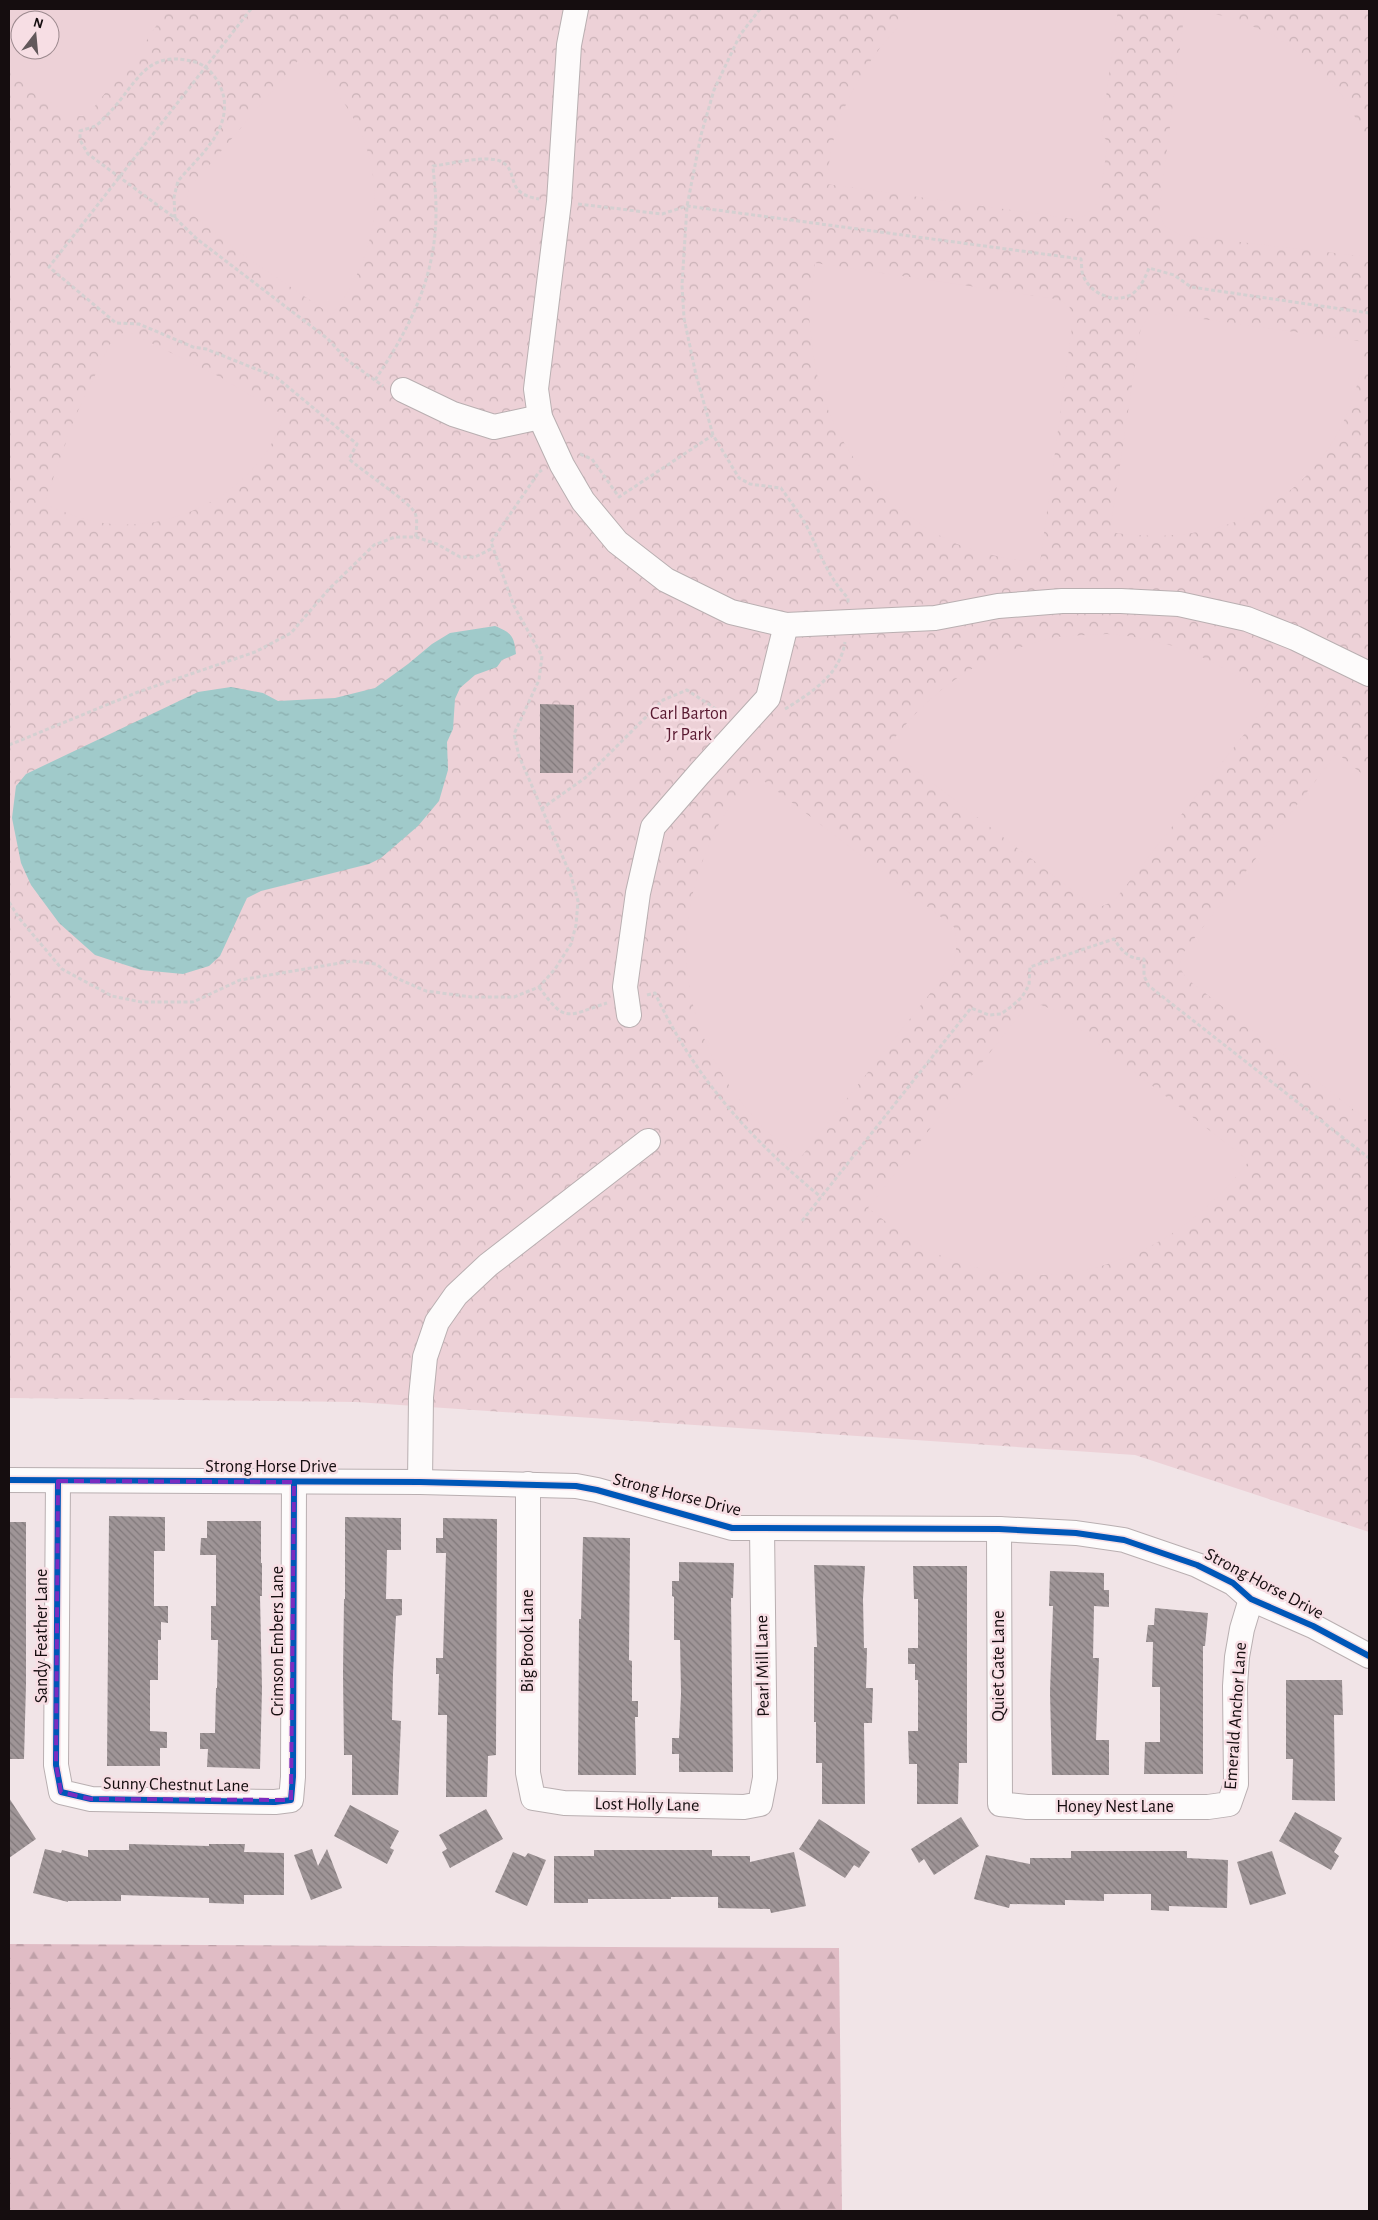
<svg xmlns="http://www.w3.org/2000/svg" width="1378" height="2220" font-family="'Alegreya Sans',sans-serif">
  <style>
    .forest { fill: url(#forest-firs) }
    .park { fill: url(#park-crowns); fill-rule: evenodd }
    .pitch { fill: #edd1d7; fill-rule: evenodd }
    .water { fill: url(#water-ripples) }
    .building { fill: url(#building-back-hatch) }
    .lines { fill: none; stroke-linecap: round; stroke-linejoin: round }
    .minor-casing { stroke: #b9afb1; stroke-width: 26 }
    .path { stroke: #d4d0d1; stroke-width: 3; stroke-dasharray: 4 2.5; stroke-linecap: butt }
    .minor { stroke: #fdfbfb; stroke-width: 24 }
    .cycleway-casing { stroke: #f7dee4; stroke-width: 9 }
    .cycleway { stroke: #0057b8; stroke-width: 6 }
    .marked { fill: none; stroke: #7b2cbf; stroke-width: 4; stroke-dasharray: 10 6; stroke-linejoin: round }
    .labels { text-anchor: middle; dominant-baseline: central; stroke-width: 5; stroke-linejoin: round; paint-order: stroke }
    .park-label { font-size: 18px; fill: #591930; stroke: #f7dee4 }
    .street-label { font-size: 18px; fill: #150d0f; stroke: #f7dee4 }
  </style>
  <defs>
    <pattern id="forest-firs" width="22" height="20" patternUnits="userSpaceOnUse" patternTransform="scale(1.25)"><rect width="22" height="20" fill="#e0bcc5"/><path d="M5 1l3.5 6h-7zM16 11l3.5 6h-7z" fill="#bfa0a8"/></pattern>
    <pattern id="park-crowns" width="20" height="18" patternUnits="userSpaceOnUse" patternTransform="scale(1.25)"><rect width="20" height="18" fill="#edd1d7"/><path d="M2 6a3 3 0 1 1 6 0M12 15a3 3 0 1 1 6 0" fill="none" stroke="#cab2b7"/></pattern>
    <pattern id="water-ripples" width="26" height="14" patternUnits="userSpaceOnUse" patternTransform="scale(1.25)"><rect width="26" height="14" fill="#a0caca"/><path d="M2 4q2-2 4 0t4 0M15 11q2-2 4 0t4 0" fill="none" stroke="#89acac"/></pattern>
    <pattern id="building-back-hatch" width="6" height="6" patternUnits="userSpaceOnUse" patternTransform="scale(1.25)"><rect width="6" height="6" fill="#9f9597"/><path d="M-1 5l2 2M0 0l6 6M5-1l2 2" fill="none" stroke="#80787a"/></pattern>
  </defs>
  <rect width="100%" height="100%" fill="#f1e4e7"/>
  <!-- forest -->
  <polygon class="forest" points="9,1944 839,1948 842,2211 9,2211"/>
  <!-- park -->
  <path class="park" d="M 9,9 L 1369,9 L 1369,1532 L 1135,1455 L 356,1402 L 9,1398 ZM 20,20 L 50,20 L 50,50 L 20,50 Z"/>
  <!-- pitch -->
  <g class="pitch">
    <path d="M 9,9 L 167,9 L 147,40 L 87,116 L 69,116 L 9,70 ZM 20,20 L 50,20 L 50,50 L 20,50 Z"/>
    <path d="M 918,9 L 1118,9 L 1101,134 L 1108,142 L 1099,201 L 1087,215 L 1074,219 L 826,184 C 829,167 830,150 835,135 C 847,90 882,37 918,9 Z"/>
    <polygon points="1185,9 1230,17 1273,35 1311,61 1341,94 1363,130 1369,149 1369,257 1180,235 1165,226 1159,213"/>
    <path d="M 301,57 C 386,126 399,228 332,315 L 239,252 L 189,212 L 186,203 L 189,189 Z"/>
    <path d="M 815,263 L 1056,299 L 1069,305 L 1073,320 L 1040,563 C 1009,559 977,554 948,540 C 872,502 820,428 812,343 C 811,333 809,322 809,313 C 810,296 813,280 815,263 Z"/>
    <path d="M 1160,313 L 1365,342 C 1351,479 1243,554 1110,532 L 1140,332 C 1145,320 1148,316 1160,313 Z"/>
    <path d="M 123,333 L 133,334 L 220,377 L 285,416 C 279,427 275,439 268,450 C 232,503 162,534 98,522 C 79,519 62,511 44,504 L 75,417 L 110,344 Z"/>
    <path d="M 1107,634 C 1172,639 1220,659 1270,701 L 1114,901 L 1100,907 L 1089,903 L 887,748 C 924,698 968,662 1028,645 C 1037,642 1047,638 1057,637 C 1074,635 1091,635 1107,634 Z"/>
    <polygon points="1337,753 1369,780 1369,1122 1186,978 1179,966 1183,953"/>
    <path d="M 755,774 L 954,927 L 957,942 L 954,963 L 801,1157 C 788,1147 771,1137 760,1124 C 681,1039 664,934 716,830 C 726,809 741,792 755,774 Z"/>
    <path d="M 1041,1005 L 1056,1011 L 1249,1161 C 1174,1260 1054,1305 937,1254 C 912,1243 890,1225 868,1208 L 1021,1013 Z"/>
  </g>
  <!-- water -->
  <path class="water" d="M 495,626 C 512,633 514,636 516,654 L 502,660 L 497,667 L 475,675 L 460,688 L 455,699 L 453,729 L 447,742 L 448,770 L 439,801 L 418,826 L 381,858 L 369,864 L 261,891 L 247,898 L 220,956 L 209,966 L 183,974 L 141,970 L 95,955 L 59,923 L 31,885 L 21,863 L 12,818 L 16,786 L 26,774 L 198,692 L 231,687 L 263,693 L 278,701 L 335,698 L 375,688 L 408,664 L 432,644 L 450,633 Z"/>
  <!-- building -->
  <g class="building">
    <polygon points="540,704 574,705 573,773 540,773"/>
    <polygon points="109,1516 165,1517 165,1551 154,1551 154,1606 168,1606 168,1623 161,1622 161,1640 158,1640 158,1680 150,1680 150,1731 167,1732 167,1748 160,1748 160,1766 107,1766"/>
    <polygon points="345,1517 401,1518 401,1550 387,1550 386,1599 402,1599 402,1615 396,1616 393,1674 392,1720 401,1721 398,1795 352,1795 352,1755 344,1755 343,1673 344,1599 345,1599"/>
    <polygon points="443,1518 497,1519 496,1755 488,1756 487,1797 446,1797 447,1715 438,1715 439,1674 436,1674 436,1658 443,1658 446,1553 436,1553 436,1538 443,1538"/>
    <polygon points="207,1521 261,1521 261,1563 262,1563 262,1596 260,1596 262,1689 260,1769 207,1767 208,1749 200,1749 200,1733 215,1733 216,1688 217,1688 218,1640 211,1640 211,1606 216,1606 216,1555 200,1555 201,1538 207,1538"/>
    <polygon points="9,1522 26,1522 26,1684 24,1759 9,1759"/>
    <polygon points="583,1537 630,1538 629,1660 632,1661 632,1701 638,1701 638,1717 635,1717 636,1775 578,1775 579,1619 581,1619"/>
    <polygon points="679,1562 734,1563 733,1598 731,1598 733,1772 679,1772 679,1754 672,1754 672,1738 679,1738 681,1694 680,1640 674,1640 674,1597 672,1596 672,1581 679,1581"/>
    <polygon points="814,1565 865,1566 863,1599 864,1648 867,1648 866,1688 873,1688 872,1723 864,1723 865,1804 822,1804 822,1763 816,1763 816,1722 814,1722 814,1647 817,1647"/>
    <polygon points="913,1566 967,1566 967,1763 959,1763 958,1804 917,1804 917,1764 909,1764 908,1731 918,1731 918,1680 915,1680 915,1664 908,1664 908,1648 918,1648 918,1599 914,1599"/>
    <polygon points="1050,1571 1104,1573 1104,1590 1109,1590 1109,1607 1094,1606 1093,1658 1099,1658 1096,1740 1109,1740 1109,1775 1052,1775 1050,1692 1053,1606 1049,1606"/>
    <polygon points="1155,1608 1208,1613 1205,1646 1203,1646 1203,1774 1144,1774 1145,1742 1160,1742 1160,1687 1152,1687 1153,1642 1146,1642 1148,1625 1154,1625"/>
    <polygon points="1286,1680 1342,1680 1343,1715 1334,1715 1335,1801 1292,1800 1293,1759 1286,1759"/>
    <polygon points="9,1798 36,1839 9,1858"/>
    <polygon points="350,1805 399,1831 390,1848 394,1850 387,1864 334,1836"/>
    <polygon points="486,1809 503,1839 450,1868 442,1852 447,1849 439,1835"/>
    <polygon points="1295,1812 1342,1838 1334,1852 1339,1856 1331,1870 1279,1841"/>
    <polygon points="961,1817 979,1846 934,1875 924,1859 919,1863 911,1849"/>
    <polygon points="819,1819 870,1852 859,1868 854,1865 845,1878 799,1849"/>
    <polygon points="129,1844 209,1846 209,1844 245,1844 244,1852 284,1853 284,1895 244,1895 244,1904 209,1903 209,1898 121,1895 121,1901 68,1901 68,1902 33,1893 45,1849 61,1853 62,1850 88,1857 88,1850 129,1850"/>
    <polygon points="312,1849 318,1866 327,1849 342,1888 311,1900 294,1855"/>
    <polygon points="594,1850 712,1850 712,1856 750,1856 750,1862 794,1852 806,1906 771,1913 770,1909 718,1908 718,1897 671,1897 671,1899 588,1899 588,1903 554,1903 554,1856 594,1856"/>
    <polygon points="1071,1851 1187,1851 1187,1858 1228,1860 1227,1908 1169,1906 1169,1911 1151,1910 1151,1894 1104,1894 1104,1901 1065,1900 1065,1905 1010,1904 1009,1908 974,1899 986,1855 1030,1864 1030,1858 1071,1858"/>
    <polygon points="1272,1851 1286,1894 1250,1905 1237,1862"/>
    <polygon points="513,1852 525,1857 528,1853 546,1860 527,1906 495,1892"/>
  </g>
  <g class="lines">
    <!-- minor casing -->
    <g class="minor-casing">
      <g id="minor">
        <polyline points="576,9 569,45 559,202 536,389 540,417 562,465 583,501 617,542 666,580 731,612 786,625 935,618 998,606 1062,601 1121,601 1179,604 1247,619 1295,638 1369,674"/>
        <polyline points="403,390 453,414 494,427 540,417"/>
        <polyline points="629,1015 625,987 638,893 653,827 699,774 768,698 786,625"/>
        <polyline points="9,1480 420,1482 576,1486 597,1490 732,1528 999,1529 1076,1533 1124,1540 1197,1565 1233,1583 1251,1599 1313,1626 1369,1656"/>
        <polyline points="58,1481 56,1765 61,1792 91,1799 275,1802 291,1800 293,1777 294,1482"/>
        <polyline points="420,1482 421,1397 425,1357 437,1322 456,1295 488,1265 648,1141"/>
        <polyline points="528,1484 528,1773 533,1798 564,1803 744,1807 760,1804 765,1778 762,1528"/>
        <polyline points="999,1529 1000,1804 1027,1807 1208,1807 1229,1804 1236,1784 1235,1686 1237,1657 1242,1629 1251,1599"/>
      </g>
    </g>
    <!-- path -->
    <g class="path">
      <path d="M 251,9 L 49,267 L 116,323 L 139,324 L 193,347 L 206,349 L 276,377 L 357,444 L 349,459 C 361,470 411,503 415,513 C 418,519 416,530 416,537"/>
      <path d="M 760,9 L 740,35 L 714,90 L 701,135 L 687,206 L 682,285 L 684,318 L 696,375 L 713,435 L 739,478 L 750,484 L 781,488 C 789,500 800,513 807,527 C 820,553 828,577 848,598 L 848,603"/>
      <path d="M 578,204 L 662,214 L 687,206 L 1081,259 C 1082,264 1081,271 1083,275 C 1089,292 1111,303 1128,296 C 1139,292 1145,278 1149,268 L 1174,275 L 1191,287 L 1369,313"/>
      <path d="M 175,218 L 174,197 L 178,181 C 199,156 229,133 224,98 C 221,83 210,66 195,62 C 143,48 137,86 106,116 C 103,119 99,124 95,126 C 91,128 85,129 80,131 L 80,140 L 88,154 L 175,218 L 197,239 L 328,339 L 347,360 L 383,386"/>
      <path d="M 375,380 C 411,326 437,275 436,208 C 436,194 434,180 433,166 C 450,164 485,155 500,161 C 521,170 502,193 539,199"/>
      <polyline points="580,454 592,459 619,497 713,435"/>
      <path d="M 785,709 C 811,693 840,675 845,642"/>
      <polyline points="9,745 138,692 255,652 291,633 329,589 374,545 395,537 416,537 437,544 460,557 475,557 493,548"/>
      <polyline points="541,809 585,778 663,700 687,690 725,715"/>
      <polyline points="9,902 19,918 62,969 112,996 141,1002 193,1002 240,980 352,961 376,964 394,977 426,991 472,997 514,997 539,987 555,969 571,944 576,925 578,901 571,876 519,756 514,734 539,680 542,656 514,606 491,542 539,472 542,470"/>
      <path d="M 539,987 C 566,1024 566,1016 607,1003"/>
      <path d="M 647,995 L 655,993 C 694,1077 750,1139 821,1197"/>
      <path d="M 802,1221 L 971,1008 L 989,1015 L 1001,1014 L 1012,1006 L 1022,997 L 1029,985 L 1030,967 L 1114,939 C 1122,951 1128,959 1144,959 L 1144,976 L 1149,986 L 1369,1158"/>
    </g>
    <!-- minor -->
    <use href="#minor" class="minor"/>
    <!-- cycleway casing -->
    <g class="cycleway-casing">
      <g id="cycleway">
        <polyline points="9,1480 420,1482 576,1486 597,1490 732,1528 999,1529 1076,1533 1124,1540 1197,1565 1233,1583 1251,1599 1313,1626 1369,1656"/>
        <polyline points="58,1481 56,1765 61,1792 91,1799 275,1802 291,1800 293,1777 294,1482"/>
      </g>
    </g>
    <!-- cycleway -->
    <use href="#cycleway" class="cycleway"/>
  </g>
  <!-- marked area -->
  <path class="marked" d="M 58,1481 L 294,1482 L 291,1800 L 91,1799 L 61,1792 L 56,1765 Z"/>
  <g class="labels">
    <!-- park labels -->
    <g class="park-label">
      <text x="689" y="714">Carl Barton<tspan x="689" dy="21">Jr Park</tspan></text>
    </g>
    <!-- street labels -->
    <g class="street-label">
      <text x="271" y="1467">Strong Horse Drive</text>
      <text transform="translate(677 1495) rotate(14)">Strong Horse Drive</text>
      <text transform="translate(1264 1584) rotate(28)">Strong Horse Drive</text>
      <text transform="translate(42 1636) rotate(-90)">Sandy Feather Lane</text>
      <text transform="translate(278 1641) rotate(-90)">Crimson Embers Lane</text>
      <text transform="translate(528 1641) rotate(-90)">Big Brook Lane</text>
      <text transform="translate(763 1666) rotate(-91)">Pearl Mill Lane</text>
      <text transform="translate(999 1666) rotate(-90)">Quiet Gate Lane</text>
      <text transform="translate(1236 1716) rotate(-86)">Emerald Anchor Lane</text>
      <text transform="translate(176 1785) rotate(1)">Sunny Chestnut Lane</text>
      <text transform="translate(647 1805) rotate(1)">Lost Holly Lane</text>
      <text x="1115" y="1807">Honey Nest Lane</text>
    </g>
  </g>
  <!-- border -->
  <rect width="1378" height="2220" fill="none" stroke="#150d0f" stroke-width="20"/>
  <!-- north arrow -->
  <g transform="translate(35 35) rotate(16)"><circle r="24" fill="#f7dee4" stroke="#9d8a8f"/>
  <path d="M0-4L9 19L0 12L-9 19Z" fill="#62585b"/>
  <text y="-8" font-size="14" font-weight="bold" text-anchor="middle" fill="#150d0f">N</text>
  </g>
</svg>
